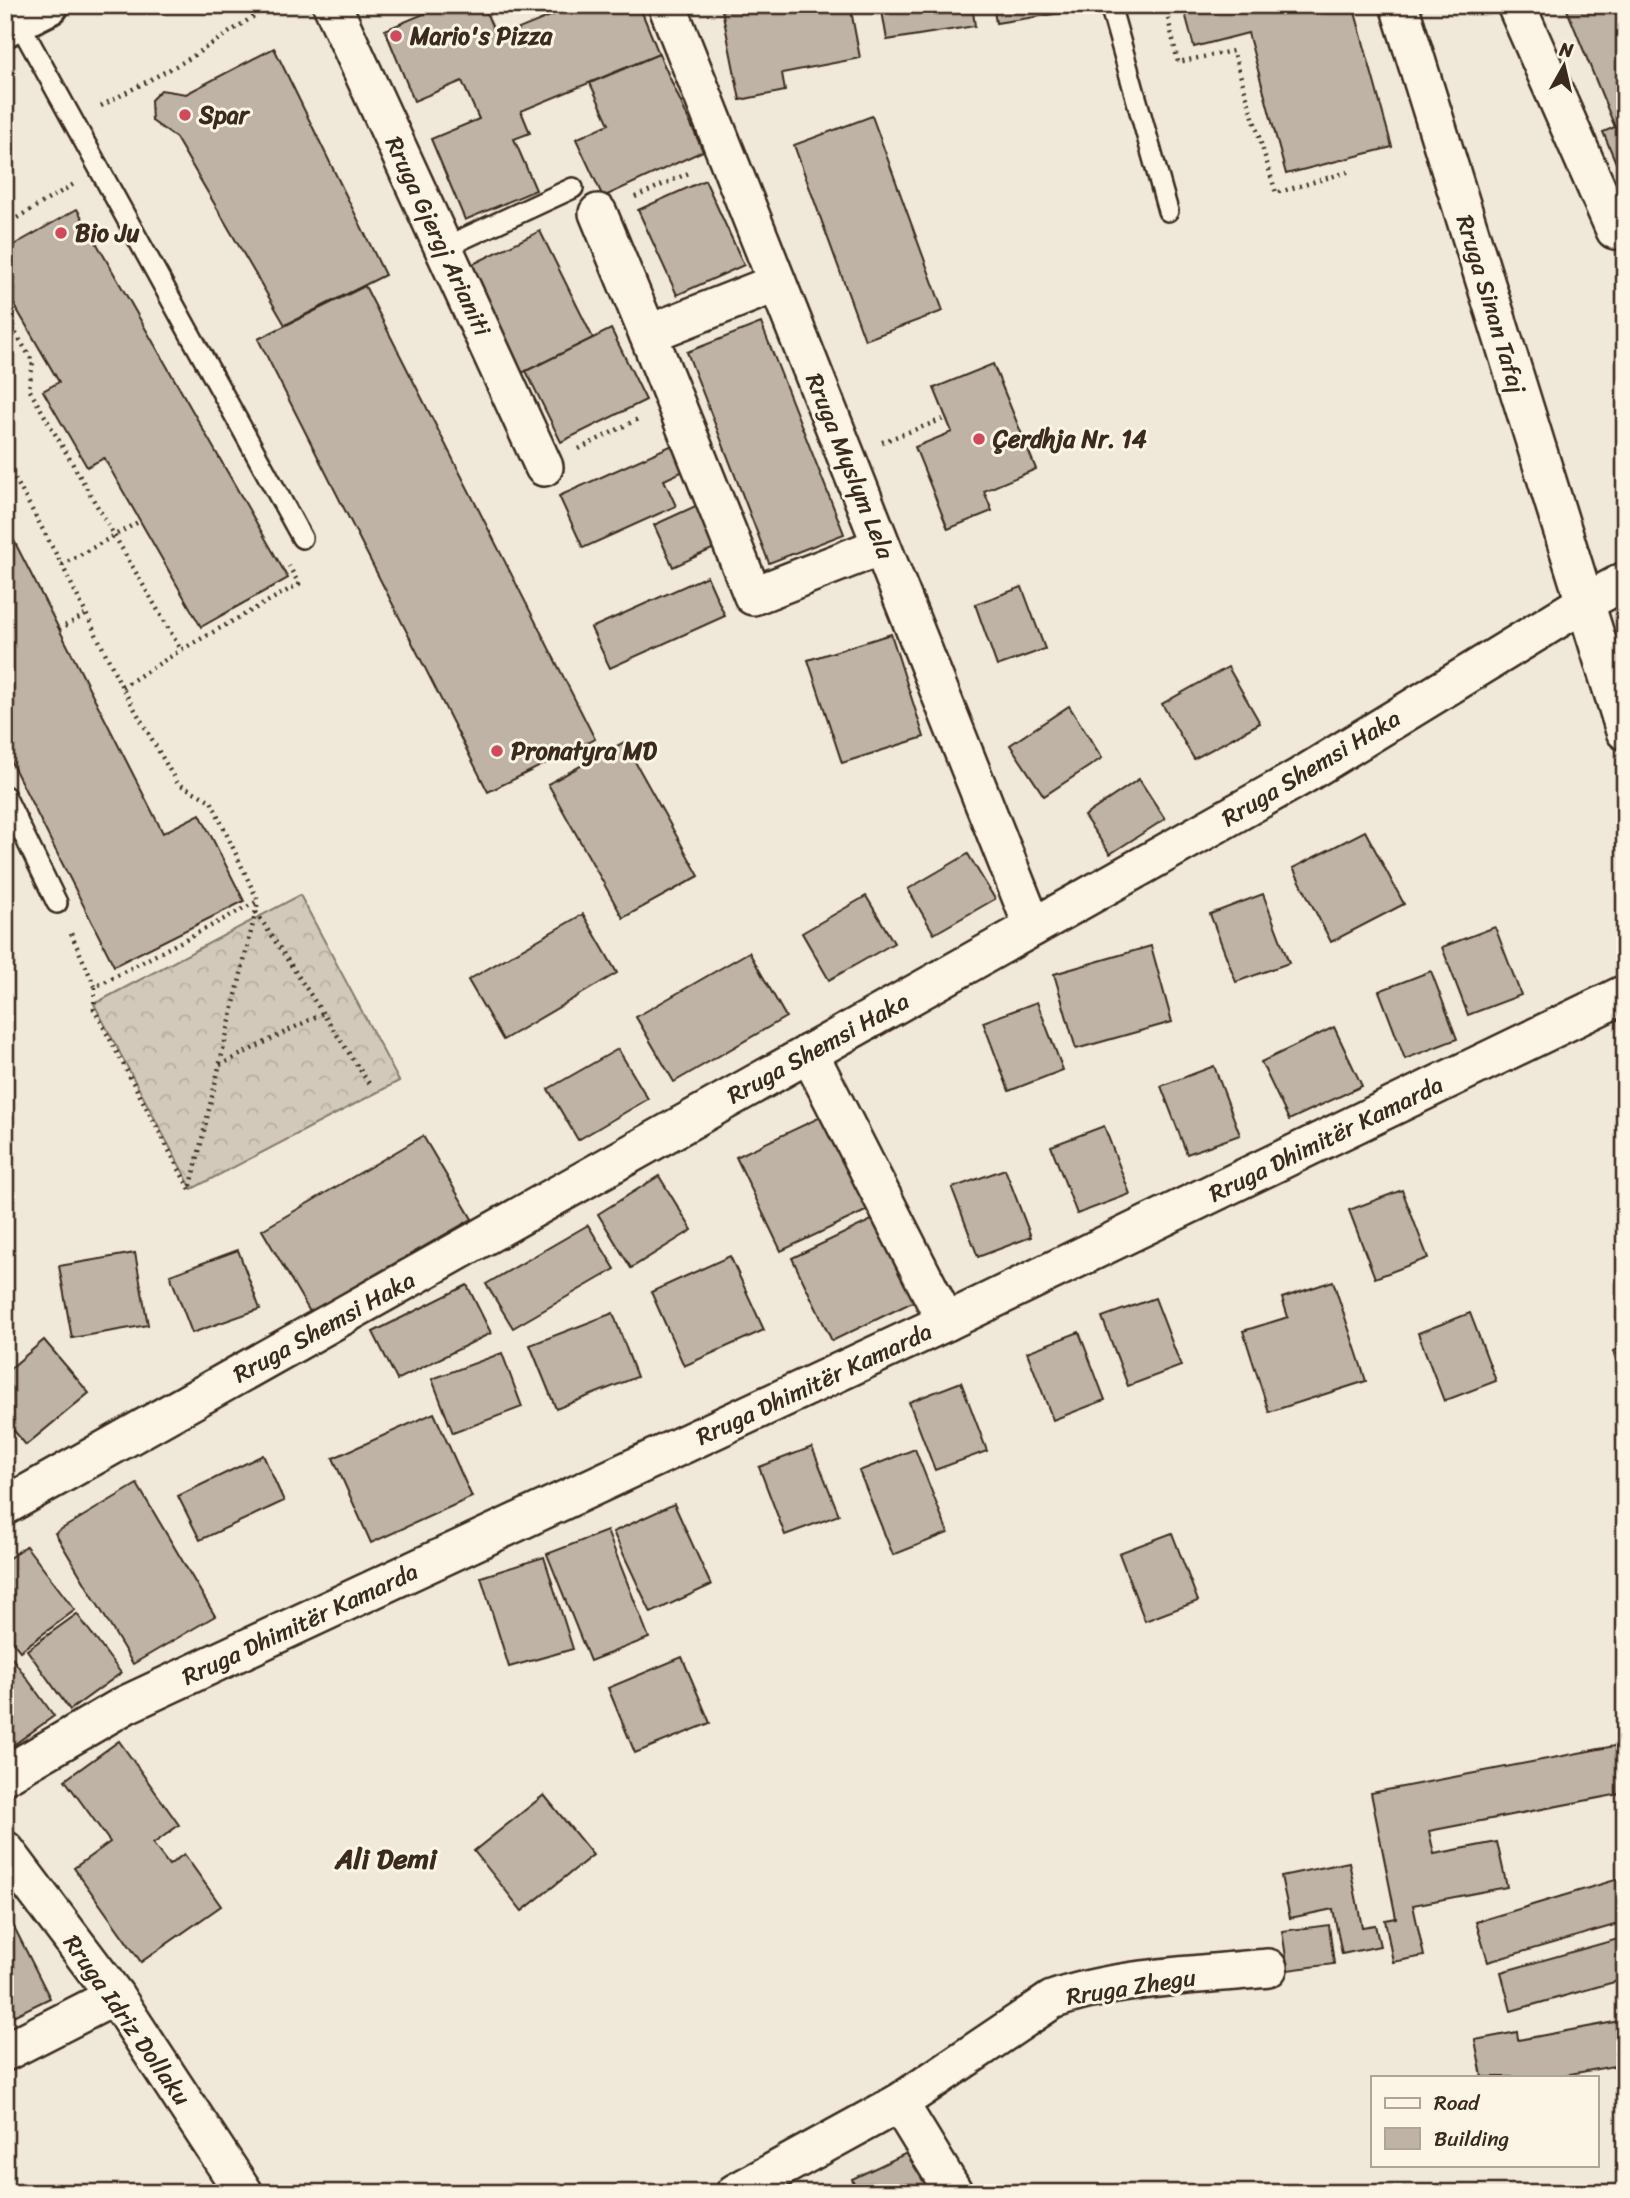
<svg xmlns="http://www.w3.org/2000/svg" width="1630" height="2198" font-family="Sriracha,sans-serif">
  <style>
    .forest { fill: url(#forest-crowns); stroke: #867a6c; stroke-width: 2 }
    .building { fill: #beb3a4; stroke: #3b2a1e; stroke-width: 2 }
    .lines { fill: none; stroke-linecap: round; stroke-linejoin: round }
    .lane-casing { stroke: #3b2a1e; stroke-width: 24 }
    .street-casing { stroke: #3b2a1e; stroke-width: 42 }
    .secondary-casing { stroke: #3b2a1e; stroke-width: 44 }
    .path { stroke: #3b2a1e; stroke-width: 4.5; stroke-dasharray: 2 5; stroke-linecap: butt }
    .lane { stroke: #fcf5e5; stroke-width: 19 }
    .street { stroke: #fcf5e5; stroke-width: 37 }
    .secondary { stroke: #fcf5e5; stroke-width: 38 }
    .poi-dot { fill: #d1495b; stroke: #fcf5e5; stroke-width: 2.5 }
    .labels { text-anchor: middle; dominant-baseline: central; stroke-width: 6; stroke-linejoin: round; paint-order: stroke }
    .poi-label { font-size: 24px; font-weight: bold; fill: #3b2a1e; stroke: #fcf5e5; text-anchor: start }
    .street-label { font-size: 24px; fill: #3b2a1e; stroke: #fcf5e5 }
    .quarter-label { font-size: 28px; font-weight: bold; fill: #3b2a1e; stroke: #fcf5e5 }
  </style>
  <defs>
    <pattern id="forest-crowns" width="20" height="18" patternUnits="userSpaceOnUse" patternTransform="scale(1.75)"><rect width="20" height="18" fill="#d2c9ba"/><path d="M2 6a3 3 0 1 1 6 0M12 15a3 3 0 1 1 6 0" fill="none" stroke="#b5ad9f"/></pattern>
  </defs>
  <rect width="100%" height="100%" fill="#f0e9d9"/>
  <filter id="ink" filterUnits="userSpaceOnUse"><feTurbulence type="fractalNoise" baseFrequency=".0143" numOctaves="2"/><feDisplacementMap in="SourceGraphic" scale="14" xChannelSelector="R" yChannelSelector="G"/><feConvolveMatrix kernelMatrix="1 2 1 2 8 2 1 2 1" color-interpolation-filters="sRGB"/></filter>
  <g filter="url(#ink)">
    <!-- forest -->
    <polygon class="forest" points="300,895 399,1081 192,1189 94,1004"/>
    <!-- building -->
    <g class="building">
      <polygon points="445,5 483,5 497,38 577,5 639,5 659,54 521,111 530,133 514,139 536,190 465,220 431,139 479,119 462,81 414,101 385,30"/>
      <polygon points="721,5 850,5 860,58 782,73 785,91 740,100"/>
      <polygon points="881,5 972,5 975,26 887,40"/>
      <polygon points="993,5 1092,5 1093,8 996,23"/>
      <polygon points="1183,5 1353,5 1392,147 1286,174 1248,33 1194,47"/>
      <polygon points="1565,5 1625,5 1625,184 1603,132 1615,127"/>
      <polygon points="274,48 385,275 285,325 176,138 152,121 151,100 161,90 186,94"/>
      <polygon points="659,54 703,151 603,197 576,139 609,124 590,83"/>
      <polygon points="872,116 943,311 865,340 794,145"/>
      <polygon points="705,180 744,265 677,295 638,210"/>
      <polygon points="77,209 288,578 201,627 104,458 87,467 43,391 59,382 5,289 5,250"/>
      <polygon points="540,231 593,338 520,374 467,267"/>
      <polygon points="365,286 595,739 488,792 258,339"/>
      <polygon points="761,323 844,534 769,563 687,352"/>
      <polygon points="611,329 646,400 561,442 526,371"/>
      <polygon points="993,364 1036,469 984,491 992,511 948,529 915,447 952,432 934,388"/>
      <polygon points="677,443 688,469 664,480 676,506 583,548 559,496"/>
      <polygon points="702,503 721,545 673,567 654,525"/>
      <polygon points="5,523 163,833 200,814 244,901 114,966 5,750"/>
      <polygon points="707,576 725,616 610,668 591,628"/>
      <polygon points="1022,587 1045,649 997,666 975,604"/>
      <polygon points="891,634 924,737 842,763 808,660"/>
      <polygon points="1228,667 1260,723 1194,759 1162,704"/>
      <polygon points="1069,706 1102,758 1044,796 1010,745"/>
      <polygon points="624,742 699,876 623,918 548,784"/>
      <polygon points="1139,779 1165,819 1110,854 1084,816"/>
      <polygon points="1365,831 1404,904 1331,942 1293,868"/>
      <polygon points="968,854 995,899 934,934 908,889"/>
      <polygon points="1263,894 1289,963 1236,982 1210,914"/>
      <polygon points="866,896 894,943 829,980 802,933"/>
      <polygon points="583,914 617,973 503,1040 468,980"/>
      <polygon points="1495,927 1521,995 1468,1015 1442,947"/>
      <polygon points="1151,946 1172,1022 1076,1049 1054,974"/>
      <polygon points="749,952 786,1017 674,1082 636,1017"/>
      <polygon points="1431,971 1457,1039 1405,1059 1379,991"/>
      <polygon points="1037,1002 1063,1070 1009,1091 983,1022"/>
      <polygon points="1334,1027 1362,1086 1289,1120 1261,1062"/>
      <polygon points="618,1049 648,1099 578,1140 548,1089"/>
      <polygon points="1214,1066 1240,1135 1187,1154 1161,1086"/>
      <polygon points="827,1114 872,1208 781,1251 736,1157"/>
      <polygon points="1104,1126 1130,1194 1077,1214 1051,1146"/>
      <polygon points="423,1136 472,1219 310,1312 262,1230"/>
      <polygon points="1005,1169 1031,1237 978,1257 952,1188"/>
      <polygon points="659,1176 692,1230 631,1268 598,1214"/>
      <polygon points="1402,1190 1428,1258 1375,1278 1349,1210"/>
      <polygon points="882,1215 923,1297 832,1341 792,1258"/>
      <polygon points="588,1225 615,1269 513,1328 486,1284"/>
      <polygon points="238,1250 260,1309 192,1333 170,1275"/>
      <polygon points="135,1253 148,1325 72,1338 59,1266"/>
      <polygon points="730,1256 764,1330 684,1366 651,1292"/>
      <polygon points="1333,1281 1366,1381 1269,1412 1243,1331 1288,1317 1282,1298"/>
      <polygon points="467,1285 491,1333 397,1380 373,1332"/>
      <polygon points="1155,1298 1181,1366 1128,1386 1102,1317"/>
      <polygon points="613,1313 637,1377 556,1409 530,1345"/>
      <polygon points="1470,1313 1496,1381 1444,1401 1418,1333"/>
      <polygon points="1079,1332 1105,1400 1053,1420 1027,1352"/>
      <polygon points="44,1340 89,1393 26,1445 5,1420 5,1373"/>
      <polygon points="1625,1347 1625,1386 1613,1351"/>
      <polygon points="502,1353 522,1407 453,1433 432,1379"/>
      <polygon points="961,1382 987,1451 935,1470 909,1402"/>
      <polygon points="434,1413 472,1497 371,1543 333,1458"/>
      <polygon points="812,1447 839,1515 785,1535 759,1467"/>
      <polygon points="915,1449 948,1533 893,1555 859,1471"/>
      <polygon points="263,1455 284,1501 200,1540 178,1496"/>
      <polygon points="137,1484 215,1616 133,1664 55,1533"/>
      <polygon points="674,1504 711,1585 651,1613 613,1532"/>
      <polygon points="607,1531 649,1638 590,1661 547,1554"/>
      <polygon points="1172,1533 1198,1601 1145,1621 1119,1553"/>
      <polygon points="26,1546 75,1610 20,1651 5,1632 5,1561"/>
      <polygon points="544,1557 573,1649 509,1667 481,1577"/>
      <polygon points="77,1614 121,1673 70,1710 27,1650"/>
      <polygon points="5,1648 54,1716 5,1751"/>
      <polygon points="682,1657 710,1723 635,1753 608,1688"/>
      <polygon points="119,1741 179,1825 153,1844 169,1865 184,1854 221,1906 141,1962 74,1868 110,1842 65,1780"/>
      <polygon points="1625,1744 1625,1793 1429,1831 1434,1854 1497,1842 1507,1887 1413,1905 1424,1956 1393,1962 1385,1920 1396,1918 1371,1793"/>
      <polygon points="544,1795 593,1855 522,1911 474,1851"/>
      <polygon points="1349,1862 1362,1927 1375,1925 1380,1946 1342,1954 1333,1909 1290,1918 1281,1876"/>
      <polygon points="1625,1877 1625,1922 1488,1962 1476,1922"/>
      <polygon points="5,1909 50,1998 5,2020"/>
      <polygon points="1329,1925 1334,1964 1288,1970 1282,1931"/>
      <polygon points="1625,1937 1625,1979 1511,2011 1501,1972"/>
      <polygon points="1625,2020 1625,2064 1554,2077 1478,2077 1482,2076 1475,2040 1517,2032 1518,2040"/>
      <polygon points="911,2151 931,2193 858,2193 852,2179"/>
    </g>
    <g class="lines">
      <!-- lane casing -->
      <g class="lane-casing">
        <g id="lane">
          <polyline points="1110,5 1168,211"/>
          <polyline points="17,19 302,538"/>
          <polyline points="443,248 573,188"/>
          <polyline points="5,796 57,903"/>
        </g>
      </g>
      <!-- street casing -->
      <g class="street-casing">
        <g id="street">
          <polyline points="332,5 544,467"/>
          <polyline points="667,5 1033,927"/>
          <polyline points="1399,5 1625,731"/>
          <polyline points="1516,5 1615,230"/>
          <polyline points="598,213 648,334 753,596 881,546"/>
          <polyline points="648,334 777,283"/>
          <polyline points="809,1053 946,1322"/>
          <polyline points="5,1506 1300,777 1584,603 1625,581"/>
          <polyline points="5,1775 125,1705 946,1322 1625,994"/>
          <polyline points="5,1850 115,1996 244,2193"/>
          <polyline points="5,2052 115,1996"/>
          <polyline points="899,2103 954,2193"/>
          <path d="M 735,2193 L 899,2103 L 1052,2000 C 1116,1977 1200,1975 1268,1968"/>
        </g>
      </g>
      <!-- secondary casing -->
      <g class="secondary-casing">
        <polyline id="secondary" points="5,27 49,5"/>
      </g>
      <!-- path -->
      <g class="path">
        <polyline points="1165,5 1178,62 1233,51 1276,193 1351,171"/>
        <polyline points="101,106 187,60 271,5"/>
        <polyline points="635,197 691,172"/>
        <polyline points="5,225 74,184"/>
        <polyline points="5,315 33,362 29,389 181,650 299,584 289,566"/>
        <polyline points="882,442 946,418"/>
        <polyline points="579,449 640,418"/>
        <polyline points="5,460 62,565 122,687 177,783 211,801 258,901 95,987 69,929"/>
        <polyline points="62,565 140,521"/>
        <polyline points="59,629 85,615"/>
        <polyline points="122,687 181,650"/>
        <polyline points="256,912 370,1085"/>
        <polyline points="95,987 94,1009 190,1190 258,902"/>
        <polyline points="220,1065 323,1013"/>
      </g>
      <!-- lane -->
      <use href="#lane" class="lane"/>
      <!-- street -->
      <use href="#street" class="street"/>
      <!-- secondary -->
      <use href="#secondary" class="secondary"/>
    </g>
  </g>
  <!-- markers -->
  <g class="poi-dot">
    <circle cx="396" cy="36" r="7"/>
    <circle cx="185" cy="115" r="7"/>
    <circle cx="61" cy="233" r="7"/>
    <circle cx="979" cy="439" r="7"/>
    <circle cx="497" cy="751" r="7"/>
  </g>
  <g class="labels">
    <!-- poi labels -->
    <g class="poi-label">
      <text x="410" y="36">Mario's Pizza</text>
      <text x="199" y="115">Spar</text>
      <text x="75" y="233">Bio Ju</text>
      <text x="993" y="439">Çerdhja Nr. 14</text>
      <text x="511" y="751">Pronatyra MD</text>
    </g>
    <!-- street labels -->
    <g class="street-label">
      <text transform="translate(438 236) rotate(65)">Rruga Gjergj Arianiti</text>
      <text transform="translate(1491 304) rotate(73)">Rruga Sinan Tafaj</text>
      <text transform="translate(850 466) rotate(68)">Rruga Myslym Lela</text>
      <text transform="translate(1311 768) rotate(-31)">Rruga Shemsi Haka</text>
      <text transform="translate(818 1048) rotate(-29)">Rruga Shemsi Haka</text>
      <text transform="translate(1326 1139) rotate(-26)">Rruga Dhimitër Kamarda</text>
      <text transform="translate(324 1327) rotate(-29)">Rruga Shemsi Haka</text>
      <text transform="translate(814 1384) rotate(-25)">Rruga Dhimitër Kamarda</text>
      <text transform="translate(300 1624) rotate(-25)">Rruga Dhimitër Kamarda</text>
      <text transform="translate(1131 1987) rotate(-9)">Rruga Zhegu</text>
      <text transform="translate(127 2020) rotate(55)">Rruga Idriz Dollaku</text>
    </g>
    <!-- quarter labels -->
    <g class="quarter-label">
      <text x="386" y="1858">Ali Demi</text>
    </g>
  </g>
  <!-- margin -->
  <rect width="1630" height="2198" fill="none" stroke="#fcf5e5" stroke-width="28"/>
  <rect x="14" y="14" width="1602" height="2170" fill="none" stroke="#3b2a1e" stroke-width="2.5" filter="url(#ink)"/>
  <!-- legend -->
  <rect x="1371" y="2076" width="228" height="91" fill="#fcf5e5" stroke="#afa495" stroke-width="2"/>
  <rect x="1385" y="2098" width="35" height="10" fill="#fcf5e5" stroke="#afa495" stroke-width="2"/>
  <text x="1434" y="2110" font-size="21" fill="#3b2a1e">Road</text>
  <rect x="1385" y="2128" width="35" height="21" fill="#beb3a4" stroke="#afa495" stroke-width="2"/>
  <text x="1434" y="2146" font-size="21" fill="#3b2a1e">Building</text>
  <!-- north arrow -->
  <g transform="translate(1564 66) rotate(8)" stroke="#fcf5e5" stroke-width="5" paint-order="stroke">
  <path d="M0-5L12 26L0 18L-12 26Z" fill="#3b2a1e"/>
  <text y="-10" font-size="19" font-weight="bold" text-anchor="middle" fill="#3b2a1e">N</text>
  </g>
</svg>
